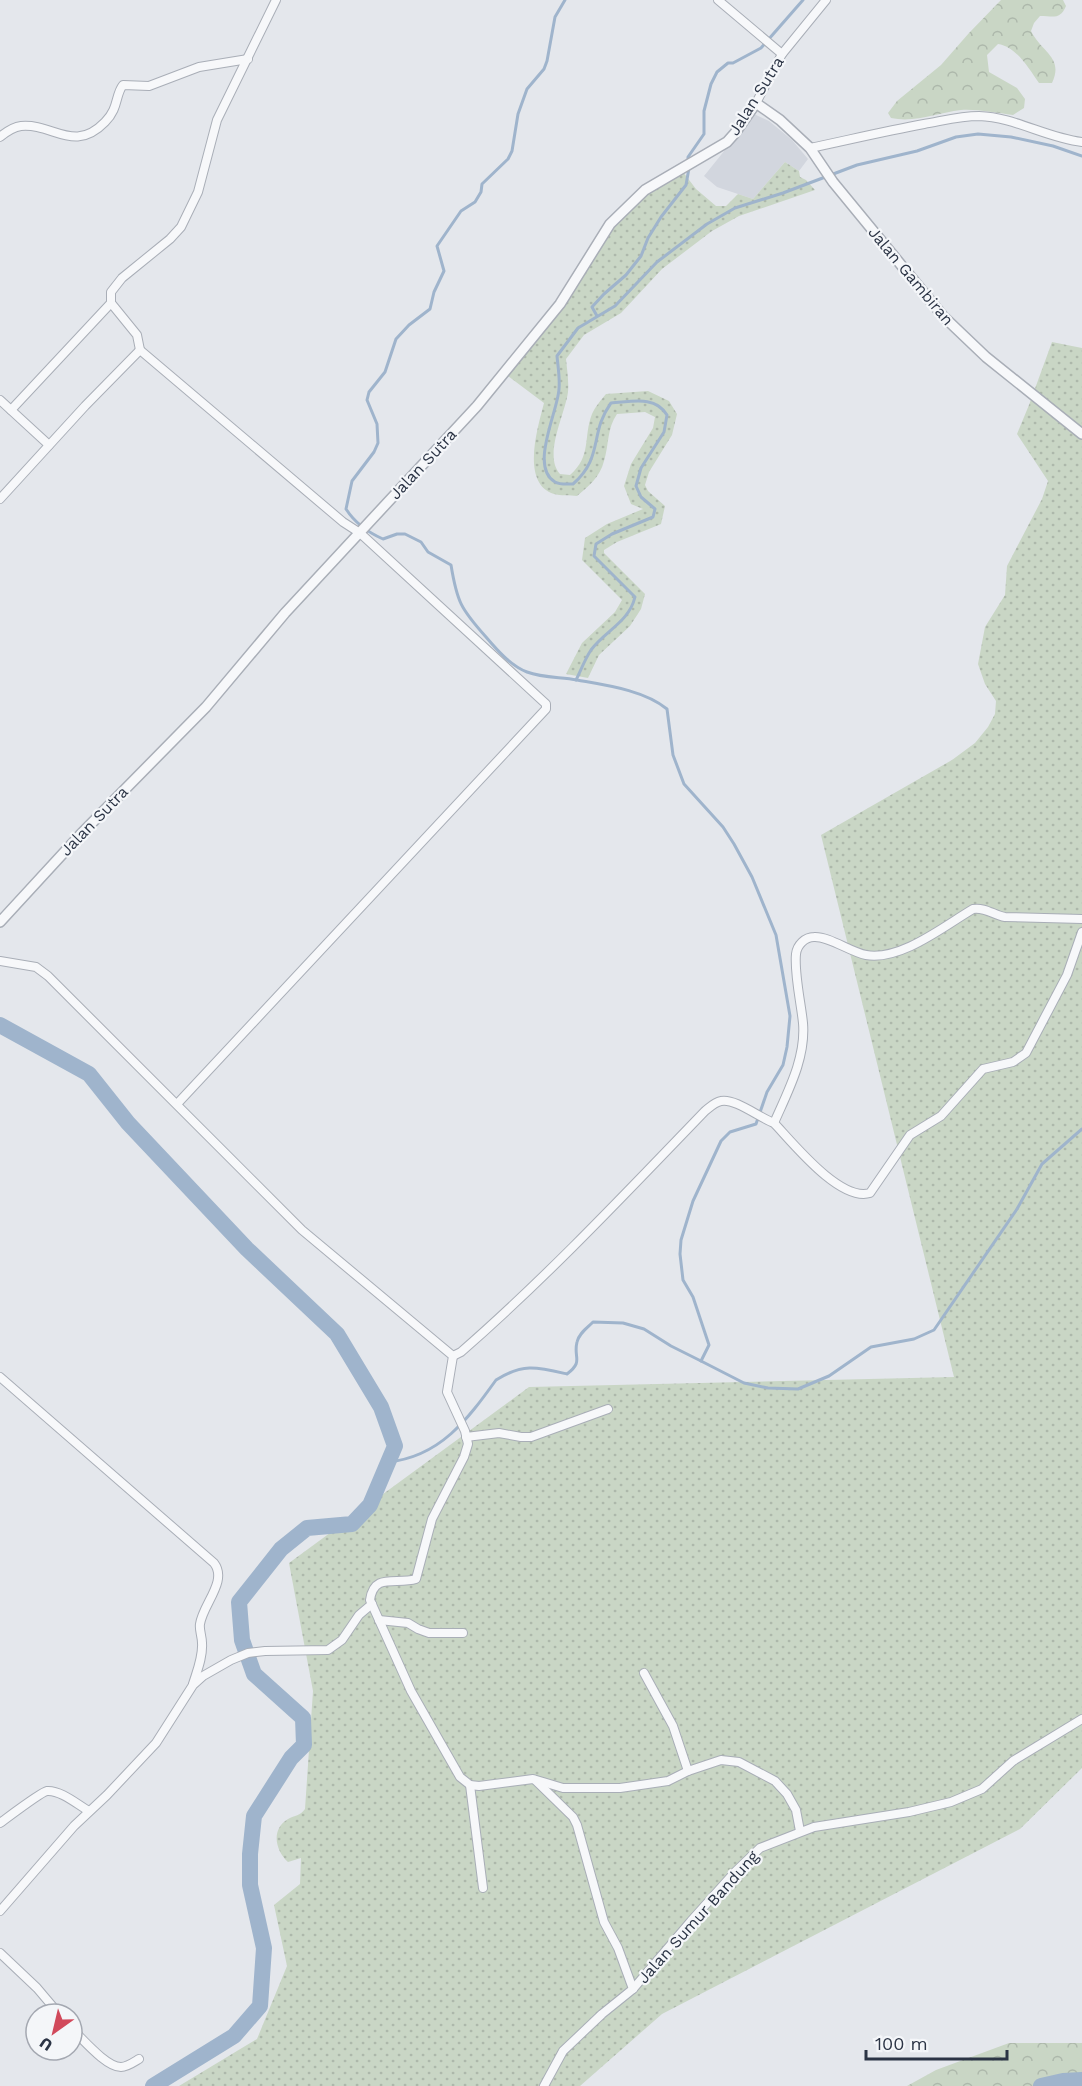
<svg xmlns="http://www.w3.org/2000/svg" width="1082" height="2086" font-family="'Work Sans',sans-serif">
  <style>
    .built { fill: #d2d6de }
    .grass { fill: url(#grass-dots) }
    .forest { fill: url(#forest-crowns) }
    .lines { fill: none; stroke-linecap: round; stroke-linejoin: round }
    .stream { stroke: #9fb4cc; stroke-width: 3 }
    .river { stroke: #9fb4cc; stroke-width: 16 }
    .minor-casing { stroke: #a9aeb7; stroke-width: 10 }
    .tertiary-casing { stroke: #a9aeb7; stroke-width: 12 }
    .minor { stroke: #f7f8fa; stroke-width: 8 }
    .tertiary { stroke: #f7f8fa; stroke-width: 9 }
    .labels { text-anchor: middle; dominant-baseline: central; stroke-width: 4.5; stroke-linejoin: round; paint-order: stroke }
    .street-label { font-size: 16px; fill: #2b3445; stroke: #f4f6f9 }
  </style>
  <defs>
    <pattern id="grass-dots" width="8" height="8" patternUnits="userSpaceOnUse" patternTransform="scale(1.5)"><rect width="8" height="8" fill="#c9d6c5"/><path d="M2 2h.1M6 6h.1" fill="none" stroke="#adb8ab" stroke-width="1.8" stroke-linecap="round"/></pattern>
    <pattern id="forest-crowns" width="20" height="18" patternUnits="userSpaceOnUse" patternTransform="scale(1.5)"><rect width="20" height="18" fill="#c9d6c5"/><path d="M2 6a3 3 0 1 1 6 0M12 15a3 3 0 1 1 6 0" fill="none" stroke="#adb8ab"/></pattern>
  </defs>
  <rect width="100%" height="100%" fill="#e4e7ec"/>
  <!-- built -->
  <polygon class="built" points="754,114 769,121 792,140 808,159 799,171 785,162 753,199 717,187 704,176"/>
  <!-- grass -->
  <g class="grass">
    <path d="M 785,162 L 799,171 L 800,177 L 806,180 L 815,190 L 739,216 L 712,231 L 662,269 L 621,313 L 584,335 L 566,359 C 567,369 569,382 568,392 C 565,415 543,455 560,474 L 570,475 C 592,456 583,437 592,414 C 595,407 601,400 606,394 L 648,391 L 669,401 L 677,414 L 672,435 L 649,472 L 645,485 L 648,491 L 665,506 L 661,524 L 617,542 L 604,550 L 604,553 L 645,594 L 641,609 L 630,626 L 599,655 L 588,678 L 566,674 L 582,643 L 615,612 L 622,600 L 582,560 L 585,538 L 607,524 L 643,509 L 631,504 L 624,486 L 631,464 L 653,428 L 655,417 L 645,412 L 617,414 C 607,428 609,445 604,461 C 600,477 589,486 577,496 C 570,495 560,496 554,494 C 520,483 538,427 544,403 L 508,376 L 564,307 L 613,227 L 647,193 L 683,172 L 696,189 L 716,206 L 726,206 L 738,194 L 753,199 Z"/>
    <path d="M 1052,342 L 1082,348 L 1082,1768 L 1020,1829 L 662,2014 L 580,2086 L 179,2086 L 257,2039 L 287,1966 L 274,1905 L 300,1884 L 301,1858 L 288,1862 C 276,1851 270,1830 288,1819 C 295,1815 300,1816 305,1809 L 313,1691 L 289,1563 L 529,1387 L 954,1377 L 821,835 L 952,760 L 975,743 L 988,727 L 995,714 L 996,701 L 985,684 L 978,664 L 985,627 L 1005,595 L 1007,566 L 1042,499 L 1048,481 L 1017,434 L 1029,405 Z"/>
  </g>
  <!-- forest -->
  <g class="forest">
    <path d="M 1001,0 L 1063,0 L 1066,6 C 1060,20 1054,16 1040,16 L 1034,23 L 1031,31 C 1042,53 1064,57 1052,83 L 1039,83 C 1029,69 1017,47 998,44 L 987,55 L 989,72 L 1017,88 L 1025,99 L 1024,108 L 1013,115 C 996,113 978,109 961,110 C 937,113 915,123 891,118 L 888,113 L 897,101 L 941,65 L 969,33 Z"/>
    <polygon points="1009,2043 1082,2043 1082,2086 907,2086 936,2070"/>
  </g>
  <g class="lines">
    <!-- stream -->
    <g class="stream">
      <polyline points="688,162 688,157 704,134 704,111 711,84 717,72 728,63 733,63 761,48 803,0"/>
      <polyline points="597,316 592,307 604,294 626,275 641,256 648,238 661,217 686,185 689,168"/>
      <path d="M 576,680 C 581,670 585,659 591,650 C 605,631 629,622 635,597 L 594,556 L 596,544 L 612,534 L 653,517 L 655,509 L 641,497 L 636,486 L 641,468 L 664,432 L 667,415 C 655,395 631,402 611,403 C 589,433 604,457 573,484 C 568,484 560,485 555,482 C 529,467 558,411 559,389 C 560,378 558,367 557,356 L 578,328 L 615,306 L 657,262 L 707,224 L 735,208 L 783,193 L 857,165 L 917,151 L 956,137 L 978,134 L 1011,137 L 1053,146 L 1082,156"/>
      <polyline points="701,1361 744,1383 768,1388 798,1389 829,1376 871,1347 914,1339 934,1330 1017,1209 1042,1164 1082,1129"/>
      <path d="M 388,1462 C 440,1457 468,1419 496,1380 C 523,1363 537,1367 567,1374 C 584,1361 573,1358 577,1342 C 579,1333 587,1328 593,1322 L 623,1323 L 644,1329 L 671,1346 L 701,1361 L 709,1345 L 693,1297 L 683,1280 L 680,1254 L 681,1240 L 693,1201 L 721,1141 L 730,1132 L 756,1124 L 767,1092 L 783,1065 L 787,1047 L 790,1016 L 776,935 L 752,877 L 734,844 L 723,827 L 684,784 L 673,755 L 667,709 C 644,690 605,685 577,680 C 560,677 543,678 527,672 C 511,666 497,650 486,637 C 461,609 457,602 451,565 L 428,552 L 421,542 L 405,534 L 397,534 L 383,539 C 367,532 355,523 346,509 L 352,481 L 374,452 L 378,443 L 377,424 L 367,400 L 369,392 L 385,372 L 396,339 L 409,325 L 430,309 L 434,292 L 444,271 L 437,246 L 461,211 L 475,202 L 481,192 L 482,184 L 508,159 L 512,151 L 518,114 L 527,89 L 544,69 L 547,61 L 555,17 L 565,0"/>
    </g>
    <!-- river -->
    <g class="river">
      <polyline points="0,1025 89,1074 128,1123 247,1249 337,1334 381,1407 395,1446 370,1505 352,1524 307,1528 281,1549 239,1602 242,1640 254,1674 303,1718 304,1745 291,1758 254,1816 250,1854 250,1885 264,1948 260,2006 234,2036 153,2086"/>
      <polyline points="1041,2086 1063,2081 1082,2080"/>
    </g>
    <!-- minor casing -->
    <g class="minor-casing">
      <g id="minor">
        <polyline points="718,0 782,54"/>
        <polyline points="756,103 782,54 826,0"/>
        <path d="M 0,137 C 6,132 13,127 21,126 C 53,123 74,154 105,122 C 119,108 115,95 123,85 L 149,86 L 199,67 L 248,59"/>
        <path d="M 810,148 C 848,140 886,131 924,124 C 942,121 960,116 979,116 C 1014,117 1047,138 1082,142"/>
        <polyline points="140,350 137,335 111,303 111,292 122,278 170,239 181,227 198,192 217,120 276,0"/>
        <polyline points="0,400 49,445"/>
        <polyline points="11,410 111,303"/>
        <polyline points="0,499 85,406 140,350 343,522 360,533 546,704 546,709 177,1104"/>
        <path d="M 0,961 L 36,967 L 48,976 L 302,1230 L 453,1356 L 447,1392 L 465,1431 L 468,1444 L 464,1457 L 432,1519 L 416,1579 C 396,1585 374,1572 370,1600 L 411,1691 L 460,1777 L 470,1785 L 479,1786 L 533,1779 L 563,1788 L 620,1788 L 668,1781 L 688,1771 L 721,1760 L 739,1762 L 775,1781 L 787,1794 L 796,1810 L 800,1831"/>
        <path d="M 774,1123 C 788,1091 806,1058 803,1023 C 801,1003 794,973 796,954 C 797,945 805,937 814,937 C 829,936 850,952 866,955 C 901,961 944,926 973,909 C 985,907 994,915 1005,917 L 1082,919"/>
        <path d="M 453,1356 L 461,1352 C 548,1276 626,1193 705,1111 C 710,1107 715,1102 721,1101 C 735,1098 760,1118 774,1123 C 793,1143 840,1202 870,1193 L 910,1135 L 941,1116 L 983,1069 L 1013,1062 L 1026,1053 L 1067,975 L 1082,932"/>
        <path d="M 0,1377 L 214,1563 C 228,1581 203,1604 200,1624 C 199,1630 202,1636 202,1643 C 203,1657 197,1671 193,1684"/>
        <polyline points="466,1437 499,1433 521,1437 531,1437 608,1409"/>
        <polyline points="379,1620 408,1623 418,1629 429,1633 463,1633"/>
        <polyline points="644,1673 673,1726 688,1771"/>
        <polyline points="535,1780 573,1817 577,1825 604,1922 618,1948 633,1989"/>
        <polyline points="470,1785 483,1888"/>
        <path d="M 0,1823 C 7,1818 41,1792 47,1791 C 61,1790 78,1805 89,1811"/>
        <polyline points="0,1911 74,1826 107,1795 156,1743 193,1685 203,1676 231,1660 248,1653 265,1651 328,1650 342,1640 359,1615 372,1604"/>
        <polyline points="0,1953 37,1988 59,2014"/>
        <path d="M 72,2029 C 83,2039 106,2067 121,2067 C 127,2067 134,2062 139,2059"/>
        <polyline points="544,2086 563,2051 602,2014 633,1989 691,1921 735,1872 760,1848 814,1827 909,1812 951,1802 982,1789 1013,1761 1082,1719"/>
      </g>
    </g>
    <!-- tertiary casing -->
    <g class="tertiary-casing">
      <polyline id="tertiary" points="0,922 80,835 206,707 285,613 477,406 560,304 610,224 645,190 727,142 735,133 756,103 780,120 810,148 833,182 943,316 986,357 1082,434"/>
    </g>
    <!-- minor -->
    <use href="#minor" class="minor"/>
    <!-- tertiary -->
    <use href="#tertiary" class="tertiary"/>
  </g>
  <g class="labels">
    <!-- street labels -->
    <g class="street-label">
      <text transform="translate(756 96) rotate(-58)">Jalan Sutra</text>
      <text transform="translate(911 276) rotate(50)">Jalan Gambiran</text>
      <text transform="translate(423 464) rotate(-47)">Jalan Sutra</text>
      <text transform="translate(94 821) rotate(-46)">Jalan Sutra</text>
      <text transform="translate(698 1917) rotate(-48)">Jalan Sumur Bandung</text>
    </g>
  </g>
  <!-- north arrow -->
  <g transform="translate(54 2032) rotate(214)"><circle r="28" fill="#f4f6f9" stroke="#a4a8b1" stroke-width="1.5"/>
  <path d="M0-4.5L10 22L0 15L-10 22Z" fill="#d1495b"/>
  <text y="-9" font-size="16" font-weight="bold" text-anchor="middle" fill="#2b3445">U</text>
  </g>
  <!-- scale -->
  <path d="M866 2050v9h141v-9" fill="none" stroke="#2b3445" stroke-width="3"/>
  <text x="875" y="2050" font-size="18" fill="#2b3445" stroke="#f4f6f9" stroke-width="4.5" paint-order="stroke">100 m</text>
</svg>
